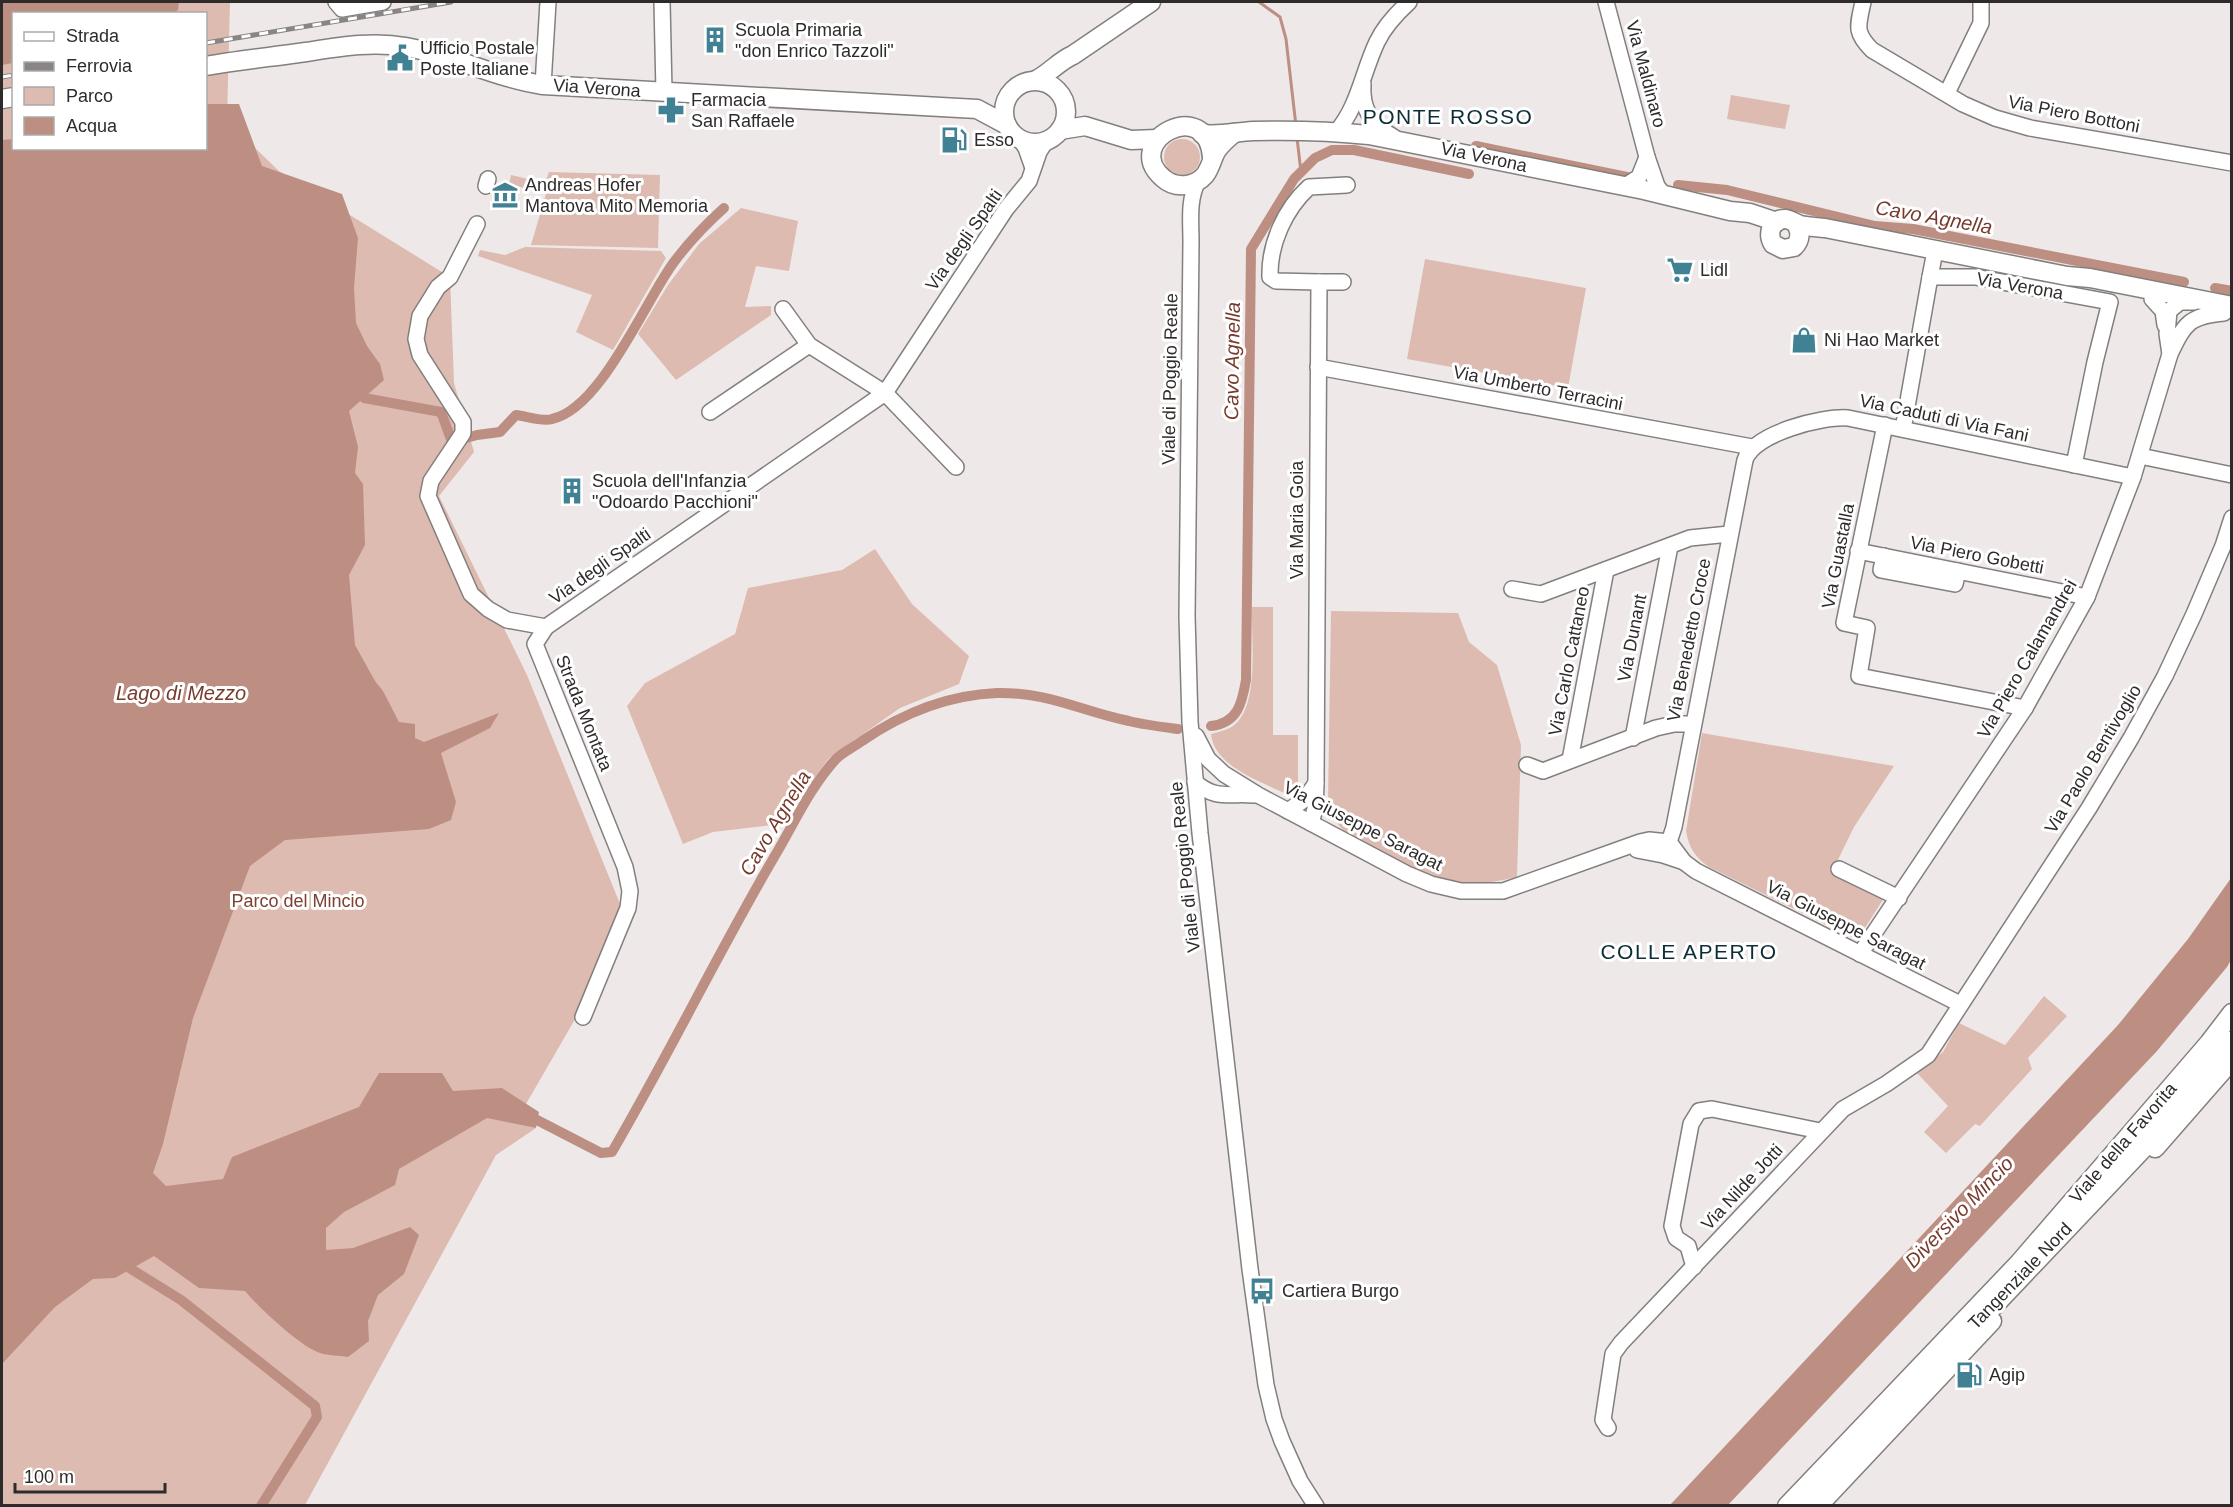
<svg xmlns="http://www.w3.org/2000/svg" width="2233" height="1507" font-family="Arial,sans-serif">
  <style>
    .green { fill: #debbb1; fill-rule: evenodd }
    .water { fill: #bd8f83 }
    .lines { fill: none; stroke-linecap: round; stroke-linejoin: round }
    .stream { stroke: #bd8f83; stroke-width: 3 }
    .canal { stroke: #bd8f83; stroke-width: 10 }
    .minor-casing { stroke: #837f7d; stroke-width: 18 }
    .major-casing { stroke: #837f7d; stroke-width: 21 }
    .highway-casing { stroke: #837f7d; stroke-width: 24 }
    .minor { stroke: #fff; stroke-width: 15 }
    .major { stroke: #fff; stroke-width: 18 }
    .highway { stroke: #fff; stroke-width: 21 }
    .rail-casing { stroke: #898584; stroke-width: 5 }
    .rail { stroke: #fff; stroke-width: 3; stroke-dasharray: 9; stroke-linecap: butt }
    .labels { text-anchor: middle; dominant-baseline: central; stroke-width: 6; stroke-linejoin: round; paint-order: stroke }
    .poi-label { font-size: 18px; fill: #2e2c2b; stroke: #fff; text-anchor: start }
    .street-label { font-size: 18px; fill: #2e2c2b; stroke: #fff }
    .park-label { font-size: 18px; fill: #7e4132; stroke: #fff }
    .water-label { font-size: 20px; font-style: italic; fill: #773a2c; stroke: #fff }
    .quarter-label { font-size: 21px; letter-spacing: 1.5px; fill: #0e2e37; stroke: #fff }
  </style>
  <rect width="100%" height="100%" fill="#eee9e8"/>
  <!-- green -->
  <g class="green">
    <path d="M 2,2 L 230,2 L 227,121 L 279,171 L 450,277 L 454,383 L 474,452 L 439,496 L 527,675 L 629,926 L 515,1123 L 536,1128 L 496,1155 L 305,1505 L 2,1506 ZM 14,14 L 206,14 L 206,148 L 14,148 Z"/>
    <polygon points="1731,95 1790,105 1785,129 1727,119"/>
    <circle cx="1182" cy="157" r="18"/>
    <polygon points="549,172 660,175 658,248 531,245 546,194 509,184 511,175 545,183"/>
    <polygon points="741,208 798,221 789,271 756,266 745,307 771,306 771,315 676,380 638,334 668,285 699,244"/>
    <polygon points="525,247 661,251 666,258 613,350 576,332 592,295 478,256 480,250 505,255"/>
    <polygon points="1425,259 1586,288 1568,388 1407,359"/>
    <polygon points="875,549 912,604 969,656 959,684 900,708 829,758 780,824 713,832 683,844 627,706 645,683 735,634 748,588 842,570"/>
    <path d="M 1252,607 L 1273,607 L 1273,735 L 1298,735 L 1298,782 L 1295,793 L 1286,794 C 1260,781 1214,766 1211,734 C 1218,732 1227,730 1233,726 C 1260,707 1251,638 1252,607 Z"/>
    <path d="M 1331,611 L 1458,613 L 1469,642 L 1497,665 L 1521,745 L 1517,877 C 1499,881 1480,885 1462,883 C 1420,876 1381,850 1344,831 C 1334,821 1330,813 1328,799 Z"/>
    <path d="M 1702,733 L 1894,766 L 1854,827 L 1832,872 L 1884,898 L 1861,934 L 1851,937 L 1709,867 C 1695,857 1689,848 1686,831 Z"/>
    <polygon points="2044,996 2067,1016 2028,1058 2032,1069 1980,1126 1975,1124 1946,1153 1924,1132 1948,1106 1917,1073 1943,1052 1959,1023 2005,1045"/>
  </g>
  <!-- water -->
  <g class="water">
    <polygon points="2,2 179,2 178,10 174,13 14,14 13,63 2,65"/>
    <path d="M 206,104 L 239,104 L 262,166 L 342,194 L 358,238 L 354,288 L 356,323 L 367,346 L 380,364 L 384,380 L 349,411 L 358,447 L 355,473 L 363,484 L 365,545 L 349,575 L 355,645 L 375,681 L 383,691 L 399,722 L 415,724 L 415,738 L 424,742 L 499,713 L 490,728 L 441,753 L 456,802 L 451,820 L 429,829 L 285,840 L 250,866 L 193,1018 L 163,1144 L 153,1173 L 166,1186 L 223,1179 L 232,1157 L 359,1107 L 379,1073 L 442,1073 L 453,1091 L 502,1088 L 539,1112 L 536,1128 L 487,1118 L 399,1169 L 395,1185 L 344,1212 L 326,1228 L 326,1250 L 353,1248 L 410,1227 L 419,1235 L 404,1274 L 378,1295 L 368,1321 L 369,1341 L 348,1357 C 339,1355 328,1356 320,1353 C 301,1347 258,1307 245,1291 L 199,1288 L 154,1256 L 115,1278 L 93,1279 L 55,1307 L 2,1364 L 2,140 L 13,139 L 14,148 L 206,148 Z"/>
    <polygon points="2231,878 2231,960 2227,967 2157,1051 1728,1505 1670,1505 2118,1025 2188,939"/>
  </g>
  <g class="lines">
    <!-- stream -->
    <g class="stream">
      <polyline points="1259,2 1280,17 1286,39 1296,126"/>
      <polyline points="1297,138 1301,172"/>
    </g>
    <!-- canal -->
    <g class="canal">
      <polyline points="1476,146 1627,177"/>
      <polyline points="1678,185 1727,190 1875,226 1913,229 2184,282"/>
      <polyline points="2215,288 2232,291"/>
      <path d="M 364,398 L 441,412 L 452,442 L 477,435 L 500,432 L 516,415 C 526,416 542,422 552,419 C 601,409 645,301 674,262 C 689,242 706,224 724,208"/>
      <path d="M 1211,726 C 1238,723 1242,703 1246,680 L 1251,249 L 1294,179 L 1315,158 L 1332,150 L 1354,150 L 1469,174"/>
      <path d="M 537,1120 L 601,1153 L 612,1152 C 668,1056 717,955 773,859 C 793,826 810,787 836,759 C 843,752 854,747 862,741 C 903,713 947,695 997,693 C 1050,692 1080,711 1129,721 C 1145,725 1162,727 1178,729"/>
      <polyline points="131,1269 181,1300 315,1406 317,1417 261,1506"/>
    </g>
    <!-- minor casing -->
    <g class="minor-casing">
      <g id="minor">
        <polyline points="336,2 342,9 383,2"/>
        <polyline points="662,2 664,92"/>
        <polyline points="1606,2 1647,157 1657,186 1664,195"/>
        <path d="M 1863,2 C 1858,26 1854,32 1872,50 L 1963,104 L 1995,118 L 2030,128 L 2232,163"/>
        <path d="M 1363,84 C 1361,111 1373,125 1395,138"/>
        <polyline points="543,85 548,2"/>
        <polyline points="1947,93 1981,23 1981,2"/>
        <path d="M 1336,132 C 1358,108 1363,71 1377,42 C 1384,27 1397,13 1409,2"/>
        <polyline points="1020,139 1026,148 1033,168"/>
        <path d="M 1198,180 C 1188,201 1191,220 1191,242 L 1187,616 L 1190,722 L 1200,833 L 1250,1269 L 1266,1385 L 1274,1419 L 1282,1441 L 1300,1481 L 1316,1506"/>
        <polyline points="486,186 488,179"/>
        <polyline points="1625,186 1639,177 1647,157"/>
        <polyline points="477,224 450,277 438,287 420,316 416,339 420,355 463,422 463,433 431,481 428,496 471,594 488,609 507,620 546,627 535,644 625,867 630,891 628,908 583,1017"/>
        <polyline points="1930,277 1935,251"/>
        <path d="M 1319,282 L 1276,281 L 1270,277 C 1269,244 1285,209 1309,187 L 1347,185"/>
        <polyline points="2152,299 2163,311 2165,325"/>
        <polyline points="783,309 809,345 885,393 956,467"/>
        <polyline points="2170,354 2167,334 2169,311 2180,302 2194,302"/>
        <polyline points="1318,367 1752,447"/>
        <polyline points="710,412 809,345"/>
        <polyline points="1885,425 1844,623 1867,628 1859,676 2025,708"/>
        <polyline points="1903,429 1930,277 1975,277 2110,302 2095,362 2074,465"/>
        <polyline points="2140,456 2232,475"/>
        <polyline points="1858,551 2087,597"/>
        <polyline points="1884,556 1881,570 1955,584 1958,571"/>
        <polyline points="1512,589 1541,594 1690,538 1729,534"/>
        <polyline points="546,627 885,393 1006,209 1029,181 1039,152 1046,141"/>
        <polyline points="1196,736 1208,759 1224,774 1258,795 1407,874 1431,884 1461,891 1503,891 1640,842 1649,840 1669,842 1684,862 1696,871 1960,1004"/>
        <polyline points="1633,738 1670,546"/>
        <polyline points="1570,760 1606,570"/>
        <polyline points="1527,765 1543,771 1656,728 1674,724 1693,724"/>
        <path d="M 1195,782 C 1215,800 1229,793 1254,795"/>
        <polyline points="1288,811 1305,799 1316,783"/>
        <polyline points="1311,823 1315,809 1316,783 1319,282 1343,282"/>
        <path d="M 1669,842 L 1674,827 L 1745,460 C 1754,433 1823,416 1848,418 L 2133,477"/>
        <polyline points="1637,850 1663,855 1684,862"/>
        <polyline points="1839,869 1899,898"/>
        <path d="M 1860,954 L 2025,708 L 2087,597 L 2133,477 L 2170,354 C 2185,323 2189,316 2224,313"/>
        <polyline points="1694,1267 1688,1246 1676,1238 1672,1226 1691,1124 1699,1111 1712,1109 1820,1131"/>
        <polyline points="1608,1428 1603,1420 1613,1354 1621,1343 1843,1109 1886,1084 1928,1055 2089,808 2131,738 2165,676 2194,614 2223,546 2232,518"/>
      </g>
    </g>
    <!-- major casing -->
    <g class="major-casing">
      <g id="major">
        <path d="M 206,66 C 239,60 272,57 306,52 C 339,47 372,41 406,47 C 453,55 496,78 543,85 L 977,109 L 1007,125"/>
        <path d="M 1036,80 C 1050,73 1059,61 1073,55 L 1151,2"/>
        <circle cx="1035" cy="112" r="31"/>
        <polyline points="2,99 14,97"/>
        <polyline points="1060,130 1085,126 1131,140 1157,139"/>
        <path d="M 1202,134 C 1220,136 1235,132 1253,131 C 1292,130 1331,131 1369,135 L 1644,190 L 1730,211 L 1750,213 L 1777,222"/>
        <path d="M 1212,158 C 1208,94 1120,141 1163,178 C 1175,189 1195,187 1205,175 C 1211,167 1212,158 1217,150 C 1222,143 1228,138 1234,133"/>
        <path d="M 1796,224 C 1801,232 1801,240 1794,247 L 1783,249 L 1773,244 C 1767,234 1771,218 1786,219 C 1791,220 1795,223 1800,225 C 1809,227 1817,227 1825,228 L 2067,276 L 2090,278 L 2232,306"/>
        <polyline points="2155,1148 2232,1060"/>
        <polyline points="1787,1506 2019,1263 2209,1043 2232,1013"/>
        <polyline points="1818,1506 1992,1321"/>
      </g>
    </g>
    <!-- highway casing -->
    <g class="highway-casing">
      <polyline id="highway" points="1802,1506 2155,1134 2232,1042"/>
    </g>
    <!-- minor -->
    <use href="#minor" class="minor"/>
    <!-- major -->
    <use href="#major" class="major"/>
    <!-- highway -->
    <use href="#highway" class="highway"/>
    <!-- rail casing -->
    <g class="rail-casing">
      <g id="rail">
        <polyline points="206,43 451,2"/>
        <polyline points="2,77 14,75"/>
      </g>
    </g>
    <!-- rail -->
    <use href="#rail" class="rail"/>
  </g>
  <!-- icons -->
  <defs>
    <g id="building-bare" transform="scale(2.07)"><path d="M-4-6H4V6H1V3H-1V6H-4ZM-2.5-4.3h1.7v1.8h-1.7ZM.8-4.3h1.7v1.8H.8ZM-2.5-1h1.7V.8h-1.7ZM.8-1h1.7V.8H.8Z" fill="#418194" stroke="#fff" stroke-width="2.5" paint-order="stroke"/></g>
    <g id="civic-bare" transform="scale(2.07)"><path d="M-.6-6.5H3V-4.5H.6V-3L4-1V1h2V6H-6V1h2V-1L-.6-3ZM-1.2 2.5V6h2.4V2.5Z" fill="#418194" stroke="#fff" stroke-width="2.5" paint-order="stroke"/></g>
    <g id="pharmacy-bare" transform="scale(2.07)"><path d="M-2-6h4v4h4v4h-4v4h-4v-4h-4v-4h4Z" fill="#418194" stroke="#fff" stroke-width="2.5" paint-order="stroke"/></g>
    <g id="fuel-bare" transform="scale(2.07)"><path d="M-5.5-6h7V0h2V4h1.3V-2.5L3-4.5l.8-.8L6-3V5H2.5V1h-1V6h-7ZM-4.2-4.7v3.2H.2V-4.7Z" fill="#418194" stroke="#fff" stroke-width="2.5" paint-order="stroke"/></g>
    <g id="museum-bare" transform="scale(2.07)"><path d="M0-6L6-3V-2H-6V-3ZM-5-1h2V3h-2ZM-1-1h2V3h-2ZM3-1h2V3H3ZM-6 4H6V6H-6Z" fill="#418194" stroke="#fff" stroke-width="2.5" paint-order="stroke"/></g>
    <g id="supermarket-bare" transform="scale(2.07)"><path d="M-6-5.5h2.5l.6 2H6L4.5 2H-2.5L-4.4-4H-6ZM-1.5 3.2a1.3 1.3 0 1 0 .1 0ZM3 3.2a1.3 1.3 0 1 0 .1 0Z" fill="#418194" stroke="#fff" stroke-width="2.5" paint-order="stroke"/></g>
    <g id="shop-bare" transform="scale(2.07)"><path d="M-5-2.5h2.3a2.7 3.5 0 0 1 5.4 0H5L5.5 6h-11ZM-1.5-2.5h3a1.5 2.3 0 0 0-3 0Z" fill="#418194" stroke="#fff" stroke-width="2.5" paint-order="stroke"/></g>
    <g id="bus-bare" transform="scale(2.07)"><path d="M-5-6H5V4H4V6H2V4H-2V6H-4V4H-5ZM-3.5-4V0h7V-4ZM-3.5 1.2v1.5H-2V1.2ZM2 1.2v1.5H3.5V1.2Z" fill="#418194" stroke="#fff" stroke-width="2.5" paint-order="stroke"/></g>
  </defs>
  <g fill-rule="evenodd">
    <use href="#building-bare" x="715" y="40"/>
    <use href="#civic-bare" x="400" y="58"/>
    <use href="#pharmacy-bare" x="671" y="110"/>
    <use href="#fuel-bare" x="954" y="140"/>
    <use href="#museum-bare" x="505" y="195"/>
    <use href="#supermarket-bare" x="1680" y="270"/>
    <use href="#shop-bare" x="1804" y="340"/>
    <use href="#building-bare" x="572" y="491"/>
    <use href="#bus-bare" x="1262" y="1291"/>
    <use href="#fuel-bare" x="1969" y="1375"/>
  </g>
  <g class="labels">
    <!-- poi labels -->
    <g class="poi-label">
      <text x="735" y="30">Scuola Primaria<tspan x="735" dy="21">"don Enrico Tazzoli"</tspan></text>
      <text x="420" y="48">Ufficio Postale<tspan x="420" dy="21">Poste Italiane</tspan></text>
      <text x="691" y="100">Farmacia<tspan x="691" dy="21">San Raffaele</tspan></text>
      <text x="974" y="140">Esso</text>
      <text x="525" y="185">Andreas Hofer<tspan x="525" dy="21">Mantova Mito Memoria</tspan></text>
      <text x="1700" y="270">Lidl</text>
      <text x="1824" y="340">Ni Hao Market</text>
      <text x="592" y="481">Scuola dell'Infanzia<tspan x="592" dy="21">"Odoardo Pacchioni"</tspan></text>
      <text x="1282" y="1291">Cartiera Burgo</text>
      <text x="1989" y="1375">Agip</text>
    </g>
    <!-- street labels -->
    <g class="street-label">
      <text transform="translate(1646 74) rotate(75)">Via Maldinaro</text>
      <text transform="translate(597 88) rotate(4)">Via Verona</text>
      <text transform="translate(2074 114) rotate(11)">Via Piero Bottoni</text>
      <text transform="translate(1484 157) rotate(12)">Via Verona</text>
      <text transform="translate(964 240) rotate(-55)">Via degli Spalti</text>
      <text transform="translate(2020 286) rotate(10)">Via Verona</text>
      <text transform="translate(1170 379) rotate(-89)">Viale di Poggio Reale</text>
      <text transform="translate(1538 388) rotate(11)">Via Umberto Terracini</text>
      <text transform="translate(1944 418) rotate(12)">Via Caduti di Via Fani</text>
      <text transform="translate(1297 520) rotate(-90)">Via Maria Goia</text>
      <text transform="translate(1977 555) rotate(11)">Via Piero Gobetti</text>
      <text transform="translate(1838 556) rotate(-79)">Via Guastalla</text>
      <text transform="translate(600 566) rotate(-35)">Via degli Spalti</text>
      <text transform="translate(1632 638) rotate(-79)">Via Dunant</text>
      <text transform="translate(1689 640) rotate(-79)">Via Benedetto Croce</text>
      <text transform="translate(2027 659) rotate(-60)">Via Piero Calamandrei</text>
      <text transform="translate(1569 661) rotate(-79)">Via Carlo Cattaneo</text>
      <text transform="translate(584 713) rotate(68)">Strada Montata</text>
      <text transform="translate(2093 759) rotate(-59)">Via Paolo Bentivoglio</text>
      <text transform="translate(1363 826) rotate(27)">Via Giuseppe Saragat</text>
      <text transform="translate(1185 867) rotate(-96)">Viale di Poggio Reale</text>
      <text transform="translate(1846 925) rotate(27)">Via Giuseppe Saragat</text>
      <text transform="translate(2123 1143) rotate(-49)">Viale della Favorita</text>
      <text transform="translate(1742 1187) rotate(-47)">Via Nilde Jotti</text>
      <text transform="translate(2020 1276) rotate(-46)">Tangenziale Nord</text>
    </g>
    <!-- park labels -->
    <g class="park-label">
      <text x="298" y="901">Parco del Mincio</text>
    </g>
    <!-- water labels -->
    <g class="water-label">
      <text transform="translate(1934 217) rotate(10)">Cavo Agnella</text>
      <text transform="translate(1232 361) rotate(-89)">Cavo Agnella</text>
      <text x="181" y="693">Lago di Mezzo</text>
      <text transform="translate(775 823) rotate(-59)">Cavo Agnella</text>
      <text transform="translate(1959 1212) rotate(-46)">Diversivo Mincio</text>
    </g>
    <!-- quarter labels -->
    <g class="quarter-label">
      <text x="1448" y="116">PONTE ROSSO</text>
      <text x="1689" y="951">COLLE APERTO</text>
    </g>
  </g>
  <!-- border -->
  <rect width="2233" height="1507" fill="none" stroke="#2e2c2b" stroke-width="6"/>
  <!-- legend -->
  <rect x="12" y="12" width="195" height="138" fill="#ffffff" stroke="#ababaa" stroke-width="1.5"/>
  <rect x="24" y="32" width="30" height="9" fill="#ffffff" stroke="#ababaa" stroke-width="1.5"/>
  <text x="66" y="42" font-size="18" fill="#2e2c2b">Strada</text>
  <rect x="24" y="62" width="30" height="9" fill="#898584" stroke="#ababaa" stroke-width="1.5"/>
  <text x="66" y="72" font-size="18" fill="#2e2c2b">Ferrovia</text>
  <rect x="24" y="87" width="30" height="18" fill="#debbb1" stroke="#ababaa" stroke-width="1.5"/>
  <text x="66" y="102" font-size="18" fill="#2e2c2b">Parco</text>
  <rect x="24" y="117" width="30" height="18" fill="#bd8f83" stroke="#ababaa" stroke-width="1.5"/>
  <text x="66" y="132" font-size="18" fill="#2e2c2b">Acqua</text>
  <!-- scale -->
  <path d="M15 1483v9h150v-9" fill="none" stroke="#2e2c2b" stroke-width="3"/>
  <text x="24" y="1483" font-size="18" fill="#2e2c2b" stroke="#ffffff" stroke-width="4.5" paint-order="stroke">100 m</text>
</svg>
